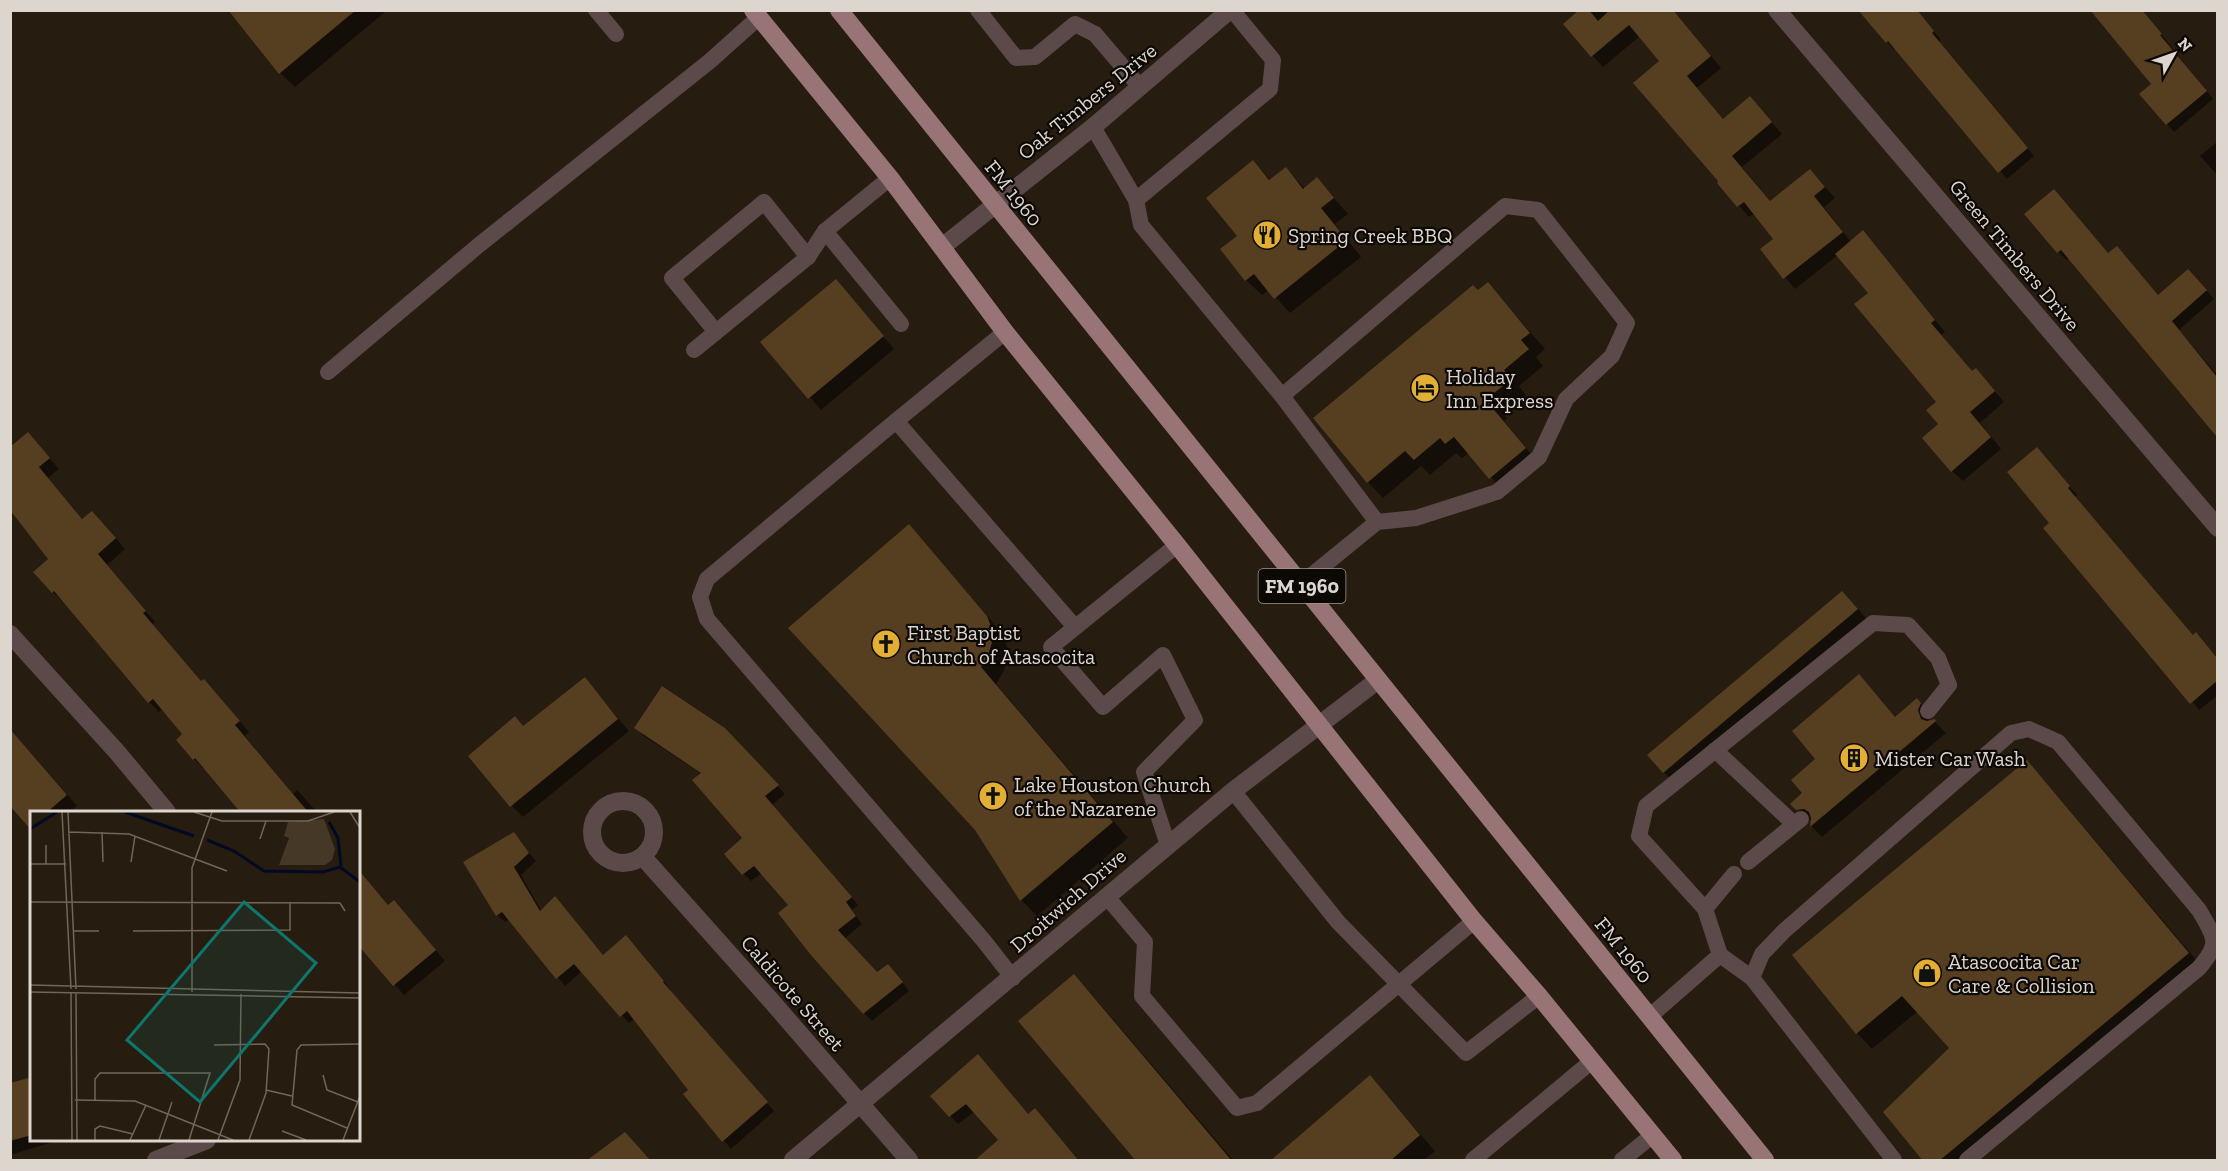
<svg xmlns="http://www.w3.org/2000/svg" width="2228" height="1171" font-family="'Zilla Slab',serif">
  <style>
    .shadow { fill: #0007 }
    .building { fill: #563e21 }
    .lines { fill: none; stroke-linecap: round; stroke-linejoin: round }
    .lane { stroke: #5c4a4b; stroke-width: 16 }
    .street { stroke: #5c4a4b; stroke-width: 18 }
    .primary { stroke: #997476; stroke-width: 18 }
    .labels { text-anchor: middle; dominant-baseline: central; stroke-width: 4.5; stroke-linejoin: round; paint-order: stroke }
    .shield { fill: #0c0804; stroke: #9e9891; stroke-width: 1.5 }
    .shield-label { font-size: 20px; font-weight: bold; fill: #ddd6ce }
    .street-label { font-size: 21px; fill: #ddd6ce; stroke: #0c0804 }
    .poi-label { font-size: 21px; fill: #ddd6ce; stroke: #0c0804; text-anchor: start }
    .inset-river { fill: none; stroke: #000b23; stroke-width: 3 }
    .inset-road { fill: none; stroke: #70665c; stroke-width: 1.5 }
    .view { fill: #0f766e; fill-opacity: 0.15; stroke: #0f766e; stroke-width: 3 }
    .inset-edge { fill: none; stroke: #ddd6ce; stroke-width: 3 }
  </style>
  <rect width="100%" height="100%" fill="#271c10"/>
  <!-- shadow -->
  <g class="shadow">
    <polygon points="229,10 384,10 385,12 295,87 280,73"/>
    <polygon points="1581,10 1673,10 1721,68 1697,88 1724,120 1750,98 1782,134 1742,167 1771,202 1810,171 1821,182 1835,198 1824,207 1851,242 1863,232 1873,243 1945,332 1941,335 1973,373 1986,381 2004,402 1980,423 2001,449 1963,481 1952,471 1940,425 1938,402 1870,293 1838,255 1795,289 1762,249 1776,239 1755,213 1749,217 1719,183 1720,182 1661,61 1640,36 1603,67 1565,25"/>
    <polygon points="1916,10 1941,40 1939,42 2034,156 2007,179 1896,48 1894,50 1887,42"/>
    <polygon points="2142,10 2213,99 2174,132 2167,124 2153,84"/>
    <polygon points="2218,141 2218,176 2200,156"/>
    <polygon points="1253,162 1271,180 1286,169 1305,189 1317,179 1348,214 1335,224 1361,257 1290,313 1269,290 1262,295 1246,280 1239,236"/>
    <polygon points="2026,214 2109,254 2158,296 2196,279 2214,299 2179,330 2218,376 2218,434 2069,258 2067,260 2058,252"/>
    <polygon points="1488,284 1545,349 1536,357 1543,366 1519,386 1526,395 1503,413 1507,418 1504,421 1540,465 1506,494 1469,453 1462,458 1456,453 1430,475 1421,466 1383,498 1368,482 1478,292"/>
    <polygon points="847,293 894,349 821,410 763,342"/>
    <polygon points="38,445 59,469 48,478 83,520 103,523 125,549 107,565 155,622 152,624 202,682 214,691 249,732 245,736 293,794 297,790 317,812 243,812 206,768 204,769 194,759 178,740 184,734 163,709 159,712 149,702 64,601 63,602 53,592 50,559 10,508"/>
    <polygon points="2037,449 2077,495 2075,497 2193,636 2203,642 2218,659 2218,695 2199,710 2052,523"/>
    <polygon points="909,526 1002,633 1007,646 1007,659 1004,671 996,684 1128,838 1037,916 1021,900 976,829"/>
    <polygon points="1854,604 1869,622 1675,784 1664,772"/>
    <polygon points="585,679 629,731 523,817 512,806"/>
    <polygon points="1917,700 1931,715 1927,723 1934,721 1946,733 1822,837 1811,826 1813,820 1808,820 1797,809"/>
    <polygon points="636,728 724,729 785,794 772,805 858,905 852,910 862,924 844,939 877,973 896,974 909,991 872,1021 864,1013 790,905 762,873 751,881 744,874 745,838 702,774 644,736"/>
    <polygon points="10,729 77,806 69,812 32,812 10,803"/>
    <polygon points="2027,762 2042,778 2204,969 1973,1160 1925,1160 1951,1048 1918,1011 1872,1049 1857,1033"/>
    <polygon points="513,834 536,861 521,875 542,912 555,898 604,956 634,944 671,990 670,991 774,1111 731,1149 685,1094 690,1090 634,1019 629,1023 582,971 565,986 510,919 505,922 497,915"/>
    <polygon points="358,869 389,906 404,913 445,961 404,995 358,943"/>
    <polygon points="1074,976 1089,991 1233,1160 1138,1160"/>
    <polygon points="1370,1077 1435,1151 1424,1160 1272,1160"/>
    <polygon points="32,1078 32,1140 56,1141 10,1155 10,1085"/>
    <polygon points="932,1096 1029,1115 1000,1140 975,1111 958,1124"/>
  </g>
  <!-- building -->
  <g class="building">
    <polygon points="228,10 356,10 279,74"/>
    <polygon points="1579,10 1589,10 1598,21 1610,10 1673,10 1711,56 1687,76 1723,119 1750,96 1772,122 1732,156 1770,201 1810,169 1825,187 1814,196 1843,232 1783,279 1760,249 1773,239 1744,202 1737,207 1717,183 1718,181 1633,83 1659,61 1629,25 1591,57 1563,24"/>
    <polygon points="1858,10 1917,10 1934,31 1932,33 2028,148 1998,173 1888,41 1886,43"/>
    <polygon points="2090,10 2142,10 2162,34 2160,35 2207,91 2166,125 2139,94 2151,84"/>
    <polygon points="1253,160 1269,180 1286,167 1303,189 1317,177 1334,198 1321,208 1347,240 1274,299 1254,274 1245,281 1220,249 1237,236 1206,198"/>
    <polygon points="2054,189 2108,253 2117,246 2158,295 2188,269 2207,290 2172,321 2217,377 2217,437 2061,250 2057,253 2024,214"/>
    <polygon points="1863,230 1935,320 1931,323 1972,371 1976,368 1995,391 1970,412 1991,437 1951,472 1922,438 1938,424 1926,410 1936,402 1854,304 1868,293 1835,254"/>
    <polygon points="836,279 884,336 808,399 760,342"/>
    <polygon points="1488,282 1530,333 1521,340 1529,349 1504,370 1512,379 1489,397 1493,402 1490,405 1526,448 1489,479 1454,437 1445,444 1440,438 1414,460 1405,451 1367,483 1313,418 1473,285 1478,290"/>
    <polygon points="28,432 50,458 39,467 82,519 92,511 116,538 98,554 146,611 143,613 201,681 204,679 240,721 235,725 309,813 241,813 195,758 193,760 176,740 182,734 153,699 148,703 54,591 52,593 33,572 48,559 10,510 10,447"/>
    <polygon points="2037,447 2070,486 2068,488 2146,580 2193,635 2196,632 2217,658 2217,681 2190,704 2043,528 2049,523 2007,472"/>
    <polygon points="909,524 987,616 992,629 992,642 988,656 981,667 1113,822 1020,901 975,830 788,628"/>
    <polygon points="1842,591 1858,609 1663,773 1647,755"/>
    <polygon points="1859,674 1895,717 1917,698 1921,703 1918,710 1921,719 1927,721 1935,719 1936,721 1810,827 1811,818 1809,812 1804,809 1796,810 1790,804 1802,793 1791,780 1815,759 1792,731"/>
    <polygon points="585,677 618,719 510,807 468,756 515,716 523,726"/>
    <polygon points="662,686 725,728 779,785 765,796 852,897 846,902 856,916 838,930 877,972 888,964 903,982 863,1014 810,954 778,913 788,905 754,866 742,875 724,854 742,838 692,780 701,773 634,728"/>
    <polygon points="10,729 67,795 46,813 32,813 32,831 10,806"/>
    <polygon points="2027,760 2189,953 1939,1161 1923,1161 1883,1112 1949,1048 1902,996 1856,1034 1792,955"/>
    <polygon points="514,832 529,853 514,867 540,911 555,896 603,955 626,935 664,981 663,982 768,1102 722,1142 683,1094 688,1090 627,1011 620,1017 574,964 556,979 502,912 496,916 463,862"/>
    <polygon points="358,869 388,905 394,900 436,950 393,986 358,945"/>
    <polygon points="1074,974 1232,1161 1136,1161 1018,1021"/>
    <polygon points="978,1054 1028,1114 1035,1108 1079,1161 974,1161 998,1140 966,1104 949,1117 930,1096"/>
    <polygon points="1370,1075 1420,1135 1390,1161 1270,1161"/>
    <polygon points="32,1077 32,1135 10,1141 10,1083"/>
    <polygon points="625,1132 651,1161 586,1161"/>
  </g>
  <g class="lines">
    <!-- lane -->
    <g class="lane">
      <polyline points="596,10 616,34"/>
      <polyline points="978,10 1016,58 1035,57 1075,24 1095,34 1140,87"/>
      <polyline points="1093,127 1136,200 1141,225 1282,396"/>
      <polyline points="1136,200 1270,89 1273,60 1232,10"/>
      <polyline points="825,231 901,324"/>
      <polyline points="716,332 672,278 764,202 808,257"/>
      <polyline points="1005,332 896,421 1075,627"/>
      <polyline points="694,350 808,257 825,231 890,178"/>
      <polyline points="328,372 479,245 710,61 758,18"/>
      <polyline points="896,421 707,579 700,597 707,619 984,941 1013,978"/>
      <polyline points="1301,584 1377,522 1416,518 1497,492 1539,457 1566,399 1612,356 1627,323 1538,210 1505,206 1282,396 1377,522"/>
      <polyline points="1715,750 1794,824"/>
      <polyline points="1233,791 1338,922 1466,1053 1539,996"/>
      <polyline points="1168,845 1144,772 1195,720 1163,655 1103,707 1051,647 1177,545"/>
      <polyline points="1748,862 1801,819"/>
      <polyline points="1107,897 1145,942 1142,996 1237,1108 1257,1103 1474,921"/>
      <polyline points="1705,909 1734,874"/>
      <polyline points="1720,955 1752,978"/>
      <polyline points="1649,1017 1720,955 1705,909 1639,836 1646,806 1873,623 1908,625 1938,658 1949,685 1928,711"/>
      <polyline points="1473,1160 1592,1061"/>
      <polyline points="1622,1160 1653,1135"/>
      <path d="M 1894,1160 L 1752,978 L 1762,954 L 1784,931 L 2011,733 L 2029,729 L 2058,742 L 2199,910 C 2215,938 2221,942 2199,968 L 1967,1160"/>
    </g>
    <!-- street -->
    <g class="street">
      <polyline points="1777,10 2218,528"/>
      <polyline points="942,247 1093,127 1230,10"/>
      <polyline points="10,634 117,752 167,812"/>
      <circle cx="623" cy="832" r="31"/>
      <polyline points="643,857 774,1004 909,1160"/>
      <polyline points="156,1160 207,1140"/>
      <polyline points="793,1160 1233,791 1378,680"/>
    </g>
    <!-- primary -->
    <g class="primary">
      <polyline points="753,10 890,178 1005,332 1177,545 1474,921 1539,996 1673,1160"/>
      <polyline points="839,10 1765,1160"/>
    </g>
  </g>
  <!-- icons -->
  <defs>
    <g id="restaurant-disc" transform="scale(1.5)"><circle r="9.5" fill="#e2af34" stroke="#0c0804"/><path d="M-5-6h1v4h1v-4h1v4h1v-4h1v5L-1.5 .5V6h-2V.5L-5-1ZM5-6V6H3V1.5H1.5Q1.5-4 5-6Z" fill="#111"/></g>
    <g id="hotel-disc" transform="scale(1.5)"><circle r="9.5" fill="#e2af34" stroke="#0c0804"/><path d="M-6-4.5h1.5V1H6V5H4.5V3h-9V5H-6ZM-4 0a1.8 1.8 0 1 1 3.6 0ZM.5 0V-2.5h3Q6-2.5 6 0Z" fill="#111"/></g>
    <g id="church-disc" transform="scale(1.5)"><circle r="9.5" fill="#e2af34" stroke="#0c0804"/><path d="M-1.2-6h2.4v3.5h3.3v2.4h-3.3V6h-2.4V-.1h-3.3v-2.4h3.3Z" fill="#111"/></g>
    <g id="building-disc" transform="scale(1.5)"><circle r="9.5" fill="#e2af34" stroke="#0c0804"/><path d="M-4-6H4V6H1V3H-1V6H-4ZM-2.5-4.3h1.7v1.8h-1.7ZM.8-4.3h1.7v1.8H.8ZM-2.5-1h1.7V.8h-1.7ZM.8-1h1.7V.8H.8Z" fill="#111"/></g>
    <g id="shop-disc" transform="scale(1.5)"><circle r="9.5" fill="#e2af34" stroke="#0c0804"/><path d="M-5-2.5h2.3a2.7 3.5 0 0 1 5.4 0H5L5.5 6h-11ZM-1.5-2.5h3a1.5 2.3 0 0 0-3 0Z" fill="#111"/></g>
  </defs>
  <g fill-rule="evenodd">
    <use href="#restaurant-disc" x="1267" y="235"/>
    <use href="#hotel-disc" x="1425" y="388"/>
    <use href="#church-disc" x="886" y="644"/>
    <use href="#building-disc" x="1854" y="758"/>
    <use href="#church-disc" x="993" y="796"/>
    <use href="#shop-disc" x="1927" y="973"/>
  </g>
  <g class="labels">
    <!-- shield labels -->
    <rect class="shield" x="1258.5" y="569" width="87" height="34" rx="4.5"/>
    <g class="shield-label">
      <text x="1302" y="586">FM 1960</text>
    </g>
    <!-- street labels -->
    <g class="street-label">
      <text transform="translate(1087 101) rotate(-39)">Oak Timbers Drive</text>
      <text transform="translate(1014 193) rotate(51)">FM 1960</text>
      <text transform="translate(2015 255) rotate(50)">Green Timbers Drive</text>
      <text transform="translate(1068 900) rotate(-41)">Droitwich Drive</text>
      <text transform="translate(1624 950) rotate(51)">FM 1960</text>
      <text transform="translate(793 993) rotate(49)">Caldicote Street</text>
    </g>
    <!-- poi labels -->
    <g class="poi-label">
      <text x="1288" y="235">Spring Creek BBQ</text>
      <text x="1446" y="376">Holiday<tspan x="1446" dy="24">Inn Express</tspan></text>
      <text x="907" y="632">First Baptist<tspan x="907" dy="24">Church of Atascocita</tspan></text>
      <text x="1875" y="758">Mister Car Wash</text>
      <text x="1014" y="784">Lake Houston Church<tspan x="1014" dy="24">of the Nazarene</tspan></text>
      <text x="1948" y="961">Atascocita Car<tspan x="1948" dy="24">Care &amp; Collision</tspan></text>
    </g>
  </g>
  <!-- overview -->
  <g transform="translate(30 811)">
    <rect width="330" height="330" fill="#271c10"/>
    <path d="M 294,8 L 305,38 L 302,49 L 295,54 L 249,54 L 259,27 L 254,25 L 258,11 Z" fill="#463827"/>
    <path class="inset-river" d="M 95,1 L 164,25M 299,11 L 308,27 L 311,55M 0,18 L 27,1M 177,29 L 204,40 L 234,60 L 293,61 L 310,56 L 330,71"/>
    <path class="inset-road" d="M 32,1 L 41,178M 38,1 L 46,178M 164,1 L 192,10 L 278,10 L 304,1M 320,1 L 330,17M 39,21 L 99,23 L 197,60M 72,21 L 73,51M 230,28 L 236,10M 16,34 L 16,53M 101,51 L 105,25M 0,53 L 36,53M 0,91 L 310,92 L 315,100M 44,120 L 69,120M 103,120 L 260,119 L 260,91M 0,174 L 330,182M 0,181 L 330,187M 162,181 L 162,57 L 182,1M 41,182 L 42,329M 46,182 L 47,329M 184,234 L 235,233 L 239,238 L 236,282 L 219,329M 293,264 L 297,279 L 328,291M 236,279 L 262,285M 45,289 L 105,290 L 203,329M 65,289 L 65,268 L 70,262 L 180,262 L 159,329M 317,317 L 262,294 L 267,239 L 271,234 L 330,233M 252,320 L 276,329M 65,329 L 65,318 L 70,315 L 103,323M 100,329 L 116,294M 129,329 L 142,291M 188,329 L 210,269 L 211,183M 313,329 L 330,285"/>
    <path class="view" d="M 214,91 L 286,152 L 170,291 L 97,229 Z"/>
    <rect width="330" height="330" class="inset-edge"/>
  </g>
  <!-- border -->
  <rect width="2228" height="1171" fill="none" stroke="#ddd6ce" stroke-width="24"/>
  <!-- north arrow -->
  <g transform="translate(2174 54) rotate(50)" stroke="#0c0804" stroke-width="4.5" paint-order="stroke">
  <path d="M0-4.5L10 22L0 15L-10 22Z" fill="#ddd6ce"/>
  <text y="-9" font-size="16" font-weight="bold" text-anchor="middle" fill="#ddd6ce">N</text>
  </g>
</svg>
